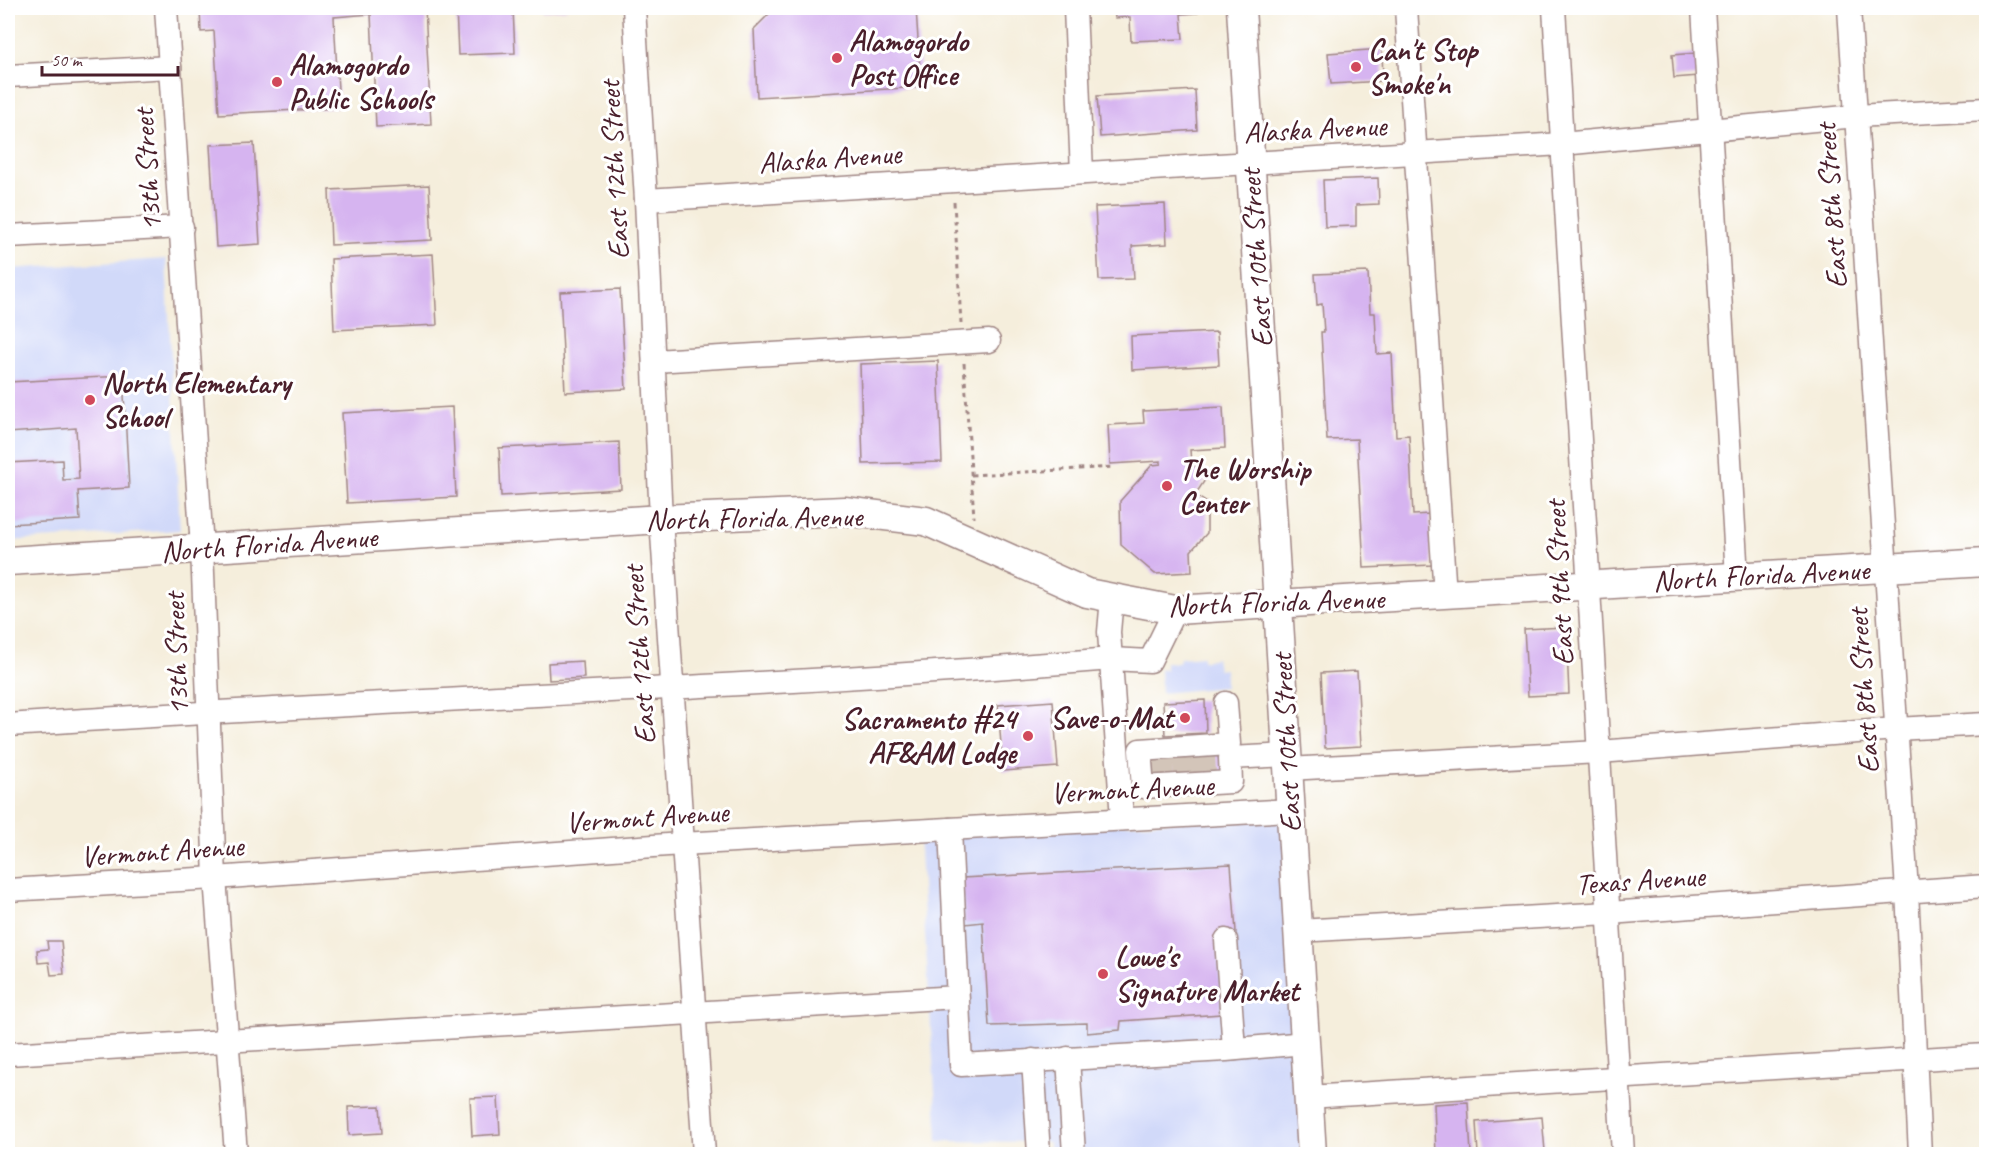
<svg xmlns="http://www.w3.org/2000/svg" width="1994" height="1162" font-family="Caveat,sans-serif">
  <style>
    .built { fill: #d1d9f9 }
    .building { fill: #d6b4f0 }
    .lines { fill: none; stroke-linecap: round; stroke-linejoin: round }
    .minor-tunnel { stroke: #d3c5b9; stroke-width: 22; stroke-dasharray: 22 11; stroke-linecap: butt }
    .minor-casing { stroke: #a08684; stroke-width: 25 }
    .major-casing { stroke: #a08684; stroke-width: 31 }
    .path { stroke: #a08684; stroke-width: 3; stroke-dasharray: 4.5 4.5; stroke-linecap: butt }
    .minor { stroke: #fff; stroke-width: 22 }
    .major { stroke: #fff; stroke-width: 28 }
    .poi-dot { fill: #d1495b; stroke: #fff; stroke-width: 2 }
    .labels { text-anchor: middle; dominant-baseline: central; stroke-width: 6; stroke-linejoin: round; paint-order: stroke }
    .poi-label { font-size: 30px; font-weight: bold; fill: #4a1f2b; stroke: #fff; text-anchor: start }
    .street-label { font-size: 30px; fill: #4a1f2b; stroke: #fff }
  </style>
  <rect width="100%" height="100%" fill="#fff"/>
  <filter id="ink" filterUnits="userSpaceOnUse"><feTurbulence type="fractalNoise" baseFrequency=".0167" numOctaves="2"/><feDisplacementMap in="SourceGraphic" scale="12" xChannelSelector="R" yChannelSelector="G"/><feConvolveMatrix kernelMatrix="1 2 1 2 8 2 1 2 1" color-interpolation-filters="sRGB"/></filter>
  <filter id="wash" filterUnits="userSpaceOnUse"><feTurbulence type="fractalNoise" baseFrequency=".008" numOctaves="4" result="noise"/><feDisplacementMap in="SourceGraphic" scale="24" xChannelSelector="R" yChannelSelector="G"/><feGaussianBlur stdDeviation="1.35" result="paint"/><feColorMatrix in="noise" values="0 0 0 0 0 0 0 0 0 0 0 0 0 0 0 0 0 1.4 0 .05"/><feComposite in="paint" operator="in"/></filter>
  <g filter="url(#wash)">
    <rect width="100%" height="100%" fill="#f5eedc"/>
    <!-- built -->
    <g class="built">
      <polygon points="166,259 180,530 8,541 8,269"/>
      <polygon points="1202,656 1202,661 1216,658 1218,670 1225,669 1225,687 1161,693 1160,669 1166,670 1166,662 1179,663 1180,658"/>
      <polygon points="1285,816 1305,1154 1050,1154 1049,1142 938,1141 919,835"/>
    </g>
    <g id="blocks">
      <!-- building -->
      <g class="building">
        <polygon points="200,8 425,8 431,124 376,127 371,14 334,17 339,108 219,114 214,31 201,32"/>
        <polygon points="456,8 513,8 515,53 458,55"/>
        <polygon points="543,8 567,8 567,9 543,11"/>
        <polygon points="769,8 916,8 921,87 757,97 754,29 770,13"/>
        <polygon points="1114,8 1198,8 1198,13 1181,14 1183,39 1131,41 1130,17 1115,18"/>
        <polygon points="1382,49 1383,81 1331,84 1328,53"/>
        <polygon points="1696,53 1698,76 1674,78 1672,55"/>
        <polygon points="1195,90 1197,130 1100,137 1097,96"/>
        <polygon points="254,143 260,244 216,247 210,145"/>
        <polygon points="1378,178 1379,204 1356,205 1356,226 1325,227 1323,180"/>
        <polygon points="429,185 432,240 331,245 329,190"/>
        <polygon points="1165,204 1167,244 1132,246 1134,279 1099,280 1095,207"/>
        <polygon points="433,254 437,325 334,330 331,259"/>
        <polygon points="1368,272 1370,313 1375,313 1377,354 1392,353 1396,436 1409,435 1413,515 1430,514 1432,565 1364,568 1357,439 1327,440 1321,332 1324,332 1322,304 1317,305 1315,274"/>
        <polygon points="620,289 626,389 565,392 560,292"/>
        <polygon points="1217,332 1219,365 1132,370 1131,336"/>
        <polygon points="938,361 942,462 863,464 860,364"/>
        <polygon points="123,376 129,488 78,491 80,520 8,524 8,463 62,460 63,480 79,479 76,428 8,433 8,382"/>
        <polygon points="452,407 456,497 347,503 342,413"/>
        <polygon points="1223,407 1225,448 1190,450 1191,463 1207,477 1195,495 1207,503 1207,533 1191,551 1192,572 1155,574 1121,545 1120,501 1152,465 1161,464 1161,461 1110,464 1108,425 1144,423 1143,411"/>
        <polygon points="619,442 621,489 501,496 499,448"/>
        <polygon points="1566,627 1569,694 1528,696 1524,629"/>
        <polygon points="583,661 584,678 549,680 548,663"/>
        <polygon points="1357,671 1361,746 1325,748 1321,673"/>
        <polygon points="1205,700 1206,733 1165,735 1163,702"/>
        <polygon points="1053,701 1058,767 1003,771 998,705"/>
        <polygon points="1225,752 1226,772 1147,778 1145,757"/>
        <polygon points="1231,864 1236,932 1217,933 1221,1014 1121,1021 1120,1030 1087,1033 1087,1023 989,1026 983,922 965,924 962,878"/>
        <polygon points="47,941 61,941 64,974 51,975 49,962 38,963 37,950 48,949"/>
        <polygon points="498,1097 500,1134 472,1136 470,1098"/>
        <polygon points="1468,1102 1471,1154 1436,1154 1434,1104"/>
        <polygon points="380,1106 382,1133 349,1135 348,1107"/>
        <polygon points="1542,1117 1545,1151 1478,1154 1476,1122"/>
      </g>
    </g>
  </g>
  <g filter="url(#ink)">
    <use href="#blocks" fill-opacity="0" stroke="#a08684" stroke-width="1.5"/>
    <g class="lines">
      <!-- minor-tunnel -->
      <g class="minor-tunnel">
        <polyline points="1204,753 1205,774"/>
        <polyline points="1183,755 1185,775"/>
        <polyline points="1162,756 1163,777"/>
      </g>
      <!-- minor casing -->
      <g class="minor-casing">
        <g id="minor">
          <polyline points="166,8 202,548 215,878 236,1154"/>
          <polyline points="634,8 646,200 661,519 704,1154"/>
          <polyline points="1075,8 1082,173"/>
          <polyline points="1406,8 1445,595"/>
          <polyline points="1554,8 1623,1154"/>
          <polyline points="1703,8 1737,577"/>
          <polyline points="1849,8 1907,891 1920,1154"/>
          <polyline points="8,76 170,67"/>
          <polyline points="646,200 1562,144 1856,116 1986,109"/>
          <polyline points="8,236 182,227"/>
          <polyline points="654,361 989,341"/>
          <polyline points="1112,598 1109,632 1122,819"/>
          <polyline points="1226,703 1229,744 1140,750 1143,787 1231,782 1230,758 1287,755"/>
          <path d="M 8,725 C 375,700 744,689 1111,659 L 1150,661 L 1175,610"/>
          <polyline points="1288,769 1599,752 1896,729 1986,724"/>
          <polyline points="950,829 961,1065 1226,1050 1305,1043"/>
          <polyline points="8,890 215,878 681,844 1291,810"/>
          <polyline points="1298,931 1609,913 1986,886"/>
          <polyline points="1226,940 1234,1049"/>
          <polyline points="8,1054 957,997"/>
          <polyline points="1068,1058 1074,1154"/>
          <polyline points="1033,1060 1039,1154"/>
          <polyline points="1308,1097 1986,1055"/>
        </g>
      </g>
      <!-- major casing -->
      <g class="major-casing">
        <g id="major">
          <polyline points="1241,8 1312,1154"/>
          <polyline points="8,561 661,519 844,511 926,521 1087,593 1175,610 1986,562"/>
        </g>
      </g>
      <!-- path -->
      <g class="path">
        <polyline points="954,202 961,323"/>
        <polyline points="964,363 974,518"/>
        <polyline points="971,475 1114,467"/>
      </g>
      <!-- minor -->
      <use href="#minor" class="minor"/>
      <!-- major -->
      <use href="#major" class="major"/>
    </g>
  </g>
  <!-- markers -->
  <g class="poi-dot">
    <circle cx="837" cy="58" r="6"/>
    <circle cx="1356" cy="67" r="6"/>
    <circle cx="277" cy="82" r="6"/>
    <circle cx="90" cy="400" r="6"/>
    <circle cx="1167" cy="486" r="6"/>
    <circle cx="1185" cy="718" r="6"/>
    <circle cx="1028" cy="736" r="6"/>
    <circle cx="1103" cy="974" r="6"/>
  </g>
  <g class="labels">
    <!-- poi labels -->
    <g class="poi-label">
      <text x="849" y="41">Alamogordo<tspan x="849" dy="34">Post Office</tspan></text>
      <text x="1368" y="50">Can't Stop<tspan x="1368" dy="34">Smoke'n</tspan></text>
      <text x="289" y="65">Alamogordo<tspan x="289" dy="34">Public Schools</tspan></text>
      <text x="102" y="383">North Elementary<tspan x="102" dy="34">School</tspan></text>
      <text x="1179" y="469">The Worship<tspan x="1179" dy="34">Center</tspan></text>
      <text x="1173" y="718" text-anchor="end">Save-o-Mat</text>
      <text x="1016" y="719" text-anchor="end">Sacramento #24<tspan x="1016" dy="34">AF&amp;AM Lodge</tspan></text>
      <text x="1115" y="957">Lowe's<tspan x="1115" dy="34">Signature Market</tspan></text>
    </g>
    <!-- street labels -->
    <g class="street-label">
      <text transform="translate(1315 129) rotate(-3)">Alaska Avenue</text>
      <text transform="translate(830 158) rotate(-4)">Alaska Avenue</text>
      <text transform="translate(147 170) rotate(-94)">13th Street</text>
      <text transform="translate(614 170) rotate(-93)">East 12th Street</text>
      <text transform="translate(1831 206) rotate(-94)">East 8th Street</text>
      <text transform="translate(1256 258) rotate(-94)">East 10th Street</text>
      <text transform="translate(754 518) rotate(-1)">North Florida Avenue</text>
      <text transform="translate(269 544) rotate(-4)">North Florida Avenue</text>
      <text transform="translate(1761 575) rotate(-3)">North Florida Avenue</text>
      <text transform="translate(1559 583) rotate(-93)">East 9th Street</text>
      <text transform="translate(1276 602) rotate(-2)">North Florida Avenue</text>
      <text transform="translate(176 654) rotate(-92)">13th Street</text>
      <text transform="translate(639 655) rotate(-94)">East 12th Street</text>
      <text transform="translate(1863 691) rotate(-94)">East 8th Street</text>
      <text transform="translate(1286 743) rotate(-93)">East 10th Street</text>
      <text transform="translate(1132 789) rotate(-3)">Vermont Avenue</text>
      <text transform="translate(647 817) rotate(-4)">Vermont Avenue</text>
      <text transform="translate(162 851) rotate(-4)">Vermont Avenue</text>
      <text transform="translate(1640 880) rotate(-4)">Texas Avenue</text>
    </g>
  </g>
  <!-- margin -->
  <rect width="1994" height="1162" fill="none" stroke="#fff" stroke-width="30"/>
  <!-- scale -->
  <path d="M42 66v9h136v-9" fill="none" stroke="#4a1f2b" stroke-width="3"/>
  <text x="51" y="66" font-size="18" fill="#4a1f2b" stroke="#ffffff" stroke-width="4.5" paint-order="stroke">50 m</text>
</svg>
